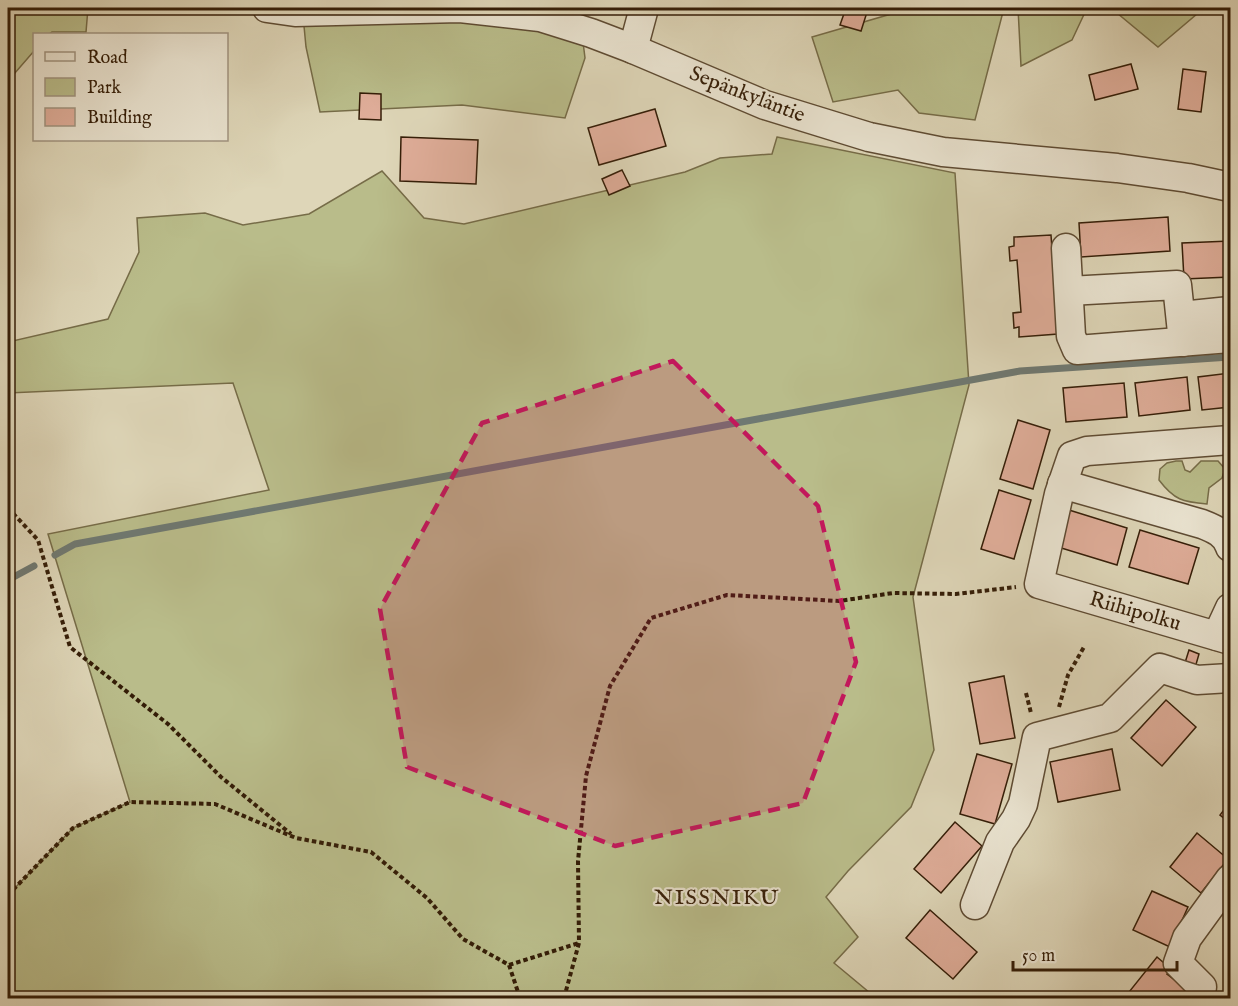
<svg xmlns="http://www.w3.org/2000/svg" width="1238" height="1006" font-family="'IM FELL English',serif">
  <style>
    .green { fill: #b9bc8a; stroke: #766c48; stroke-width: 1.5 }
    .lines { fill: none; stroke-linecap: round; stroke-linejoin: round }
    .stream { stroke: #6f7972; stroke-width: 7 }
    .building { fill: #dfad99; stroke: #341d07; stroke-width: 1.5 }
    .minor-casing { stroke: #5e4b33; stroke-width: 31 }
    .path { stroke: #341d07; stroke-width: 4; stroke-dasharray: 4.5 3; stroke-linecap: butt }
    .minor { stroke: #eae4d1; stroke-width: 28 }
    .marked { fill: #c2185b; fill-opacity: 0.2; stroke: #c2185b; stroke-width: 4.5; stroke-dasharray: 12 8; stroke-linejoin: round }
    .labels { text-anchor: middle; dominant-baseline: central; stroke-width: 4.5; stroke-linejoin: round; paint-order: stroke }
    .street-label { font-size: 21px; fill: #341d07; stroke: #eae4d1 }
    .neighbourhood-label { font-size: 22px; letter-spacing: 1.5px; fill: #341d07; stroke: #eae4d1 }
  </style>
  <rect width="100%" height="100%" fill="#ded6b8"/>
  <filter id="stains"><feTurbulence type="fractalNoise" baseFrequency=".00333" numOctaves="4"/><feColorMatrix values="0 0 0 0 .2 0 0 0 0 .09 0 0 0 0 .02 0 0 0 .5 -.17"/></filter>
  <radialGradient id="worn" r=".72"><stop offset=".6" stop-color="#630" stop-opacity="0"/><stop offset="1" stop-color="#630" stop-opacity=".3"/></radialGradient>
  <!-- green -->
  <g class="green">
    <polygon points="8,8 88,8 86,32 52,32 49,34 34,34 34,51 8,81"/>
    <polygon points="896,8 1004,8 975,120 919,113 898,90 833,102 812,37 891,14"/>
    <polygon points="1018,8 1087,8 1072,40 1021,66"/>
    <polygon points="1111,8 1204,8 1158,47"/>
    <polygon points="427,18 512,24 583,42 585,58 565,118 462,105 320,112 306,47 304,26"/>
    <polygon points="777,137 955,173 969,385 913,597 934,750 911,807 848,871 826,897 858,937 834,963 876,998 8,998 8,895 73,828 130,802 48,534 269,490 233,383 8,393 8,342 108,319 139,252 137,218 205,213 243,225 309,214 382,171 424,218 464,224 685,172 720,158 772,154"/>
    <path d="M 1176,461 L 1182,461 L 1185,470 L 1190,472 L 1201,461 L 1218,461 L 1225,469 L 1222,478 L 1209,488 L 1207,504 C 1183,502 1174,500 1159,480 L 1160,469 L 1167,463 Z"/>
  </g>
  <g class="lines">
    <!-- stream -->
    <g class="stream">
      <polyline points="55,555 75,544 1020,371 1230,357"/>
      <polyline points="8,580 34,566"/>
    </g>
  </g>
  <!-- building -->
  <g class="building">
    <polygon points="846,8 868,9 861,31 840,25"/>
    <polygon points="1131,64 1138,89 1095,100 1089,75"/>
    <polygon points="1183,69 1206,72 1201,112 1178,109"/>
    <polygon points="360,93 381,94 381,120 359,119"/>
    <polygon points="655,109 666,146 599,165 588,128"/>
    <polygon points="401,137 478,140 476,184 400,181"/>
    <polygon points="622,170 630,186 609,195 602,179"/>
    <polygon points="1168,217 1170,251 1081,257 1079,223"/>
    <polygon points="1051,235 1058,334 1019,337 1019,327 1014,328 1013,313 1021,312 1017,260 1010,261 1009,247 1014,246 1014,237"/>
    <polygon points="1230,241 1230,277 1184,279 1182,243"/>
    <polygon points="1230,373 1230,407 1202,410 1198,377"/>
    <polygon points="1187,377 1190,410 1139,416 1135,383"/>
    <polygon points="1124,383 1127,417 1066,422 1063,388"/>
    <polygon points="1018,420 1050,430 1033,489 1000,479"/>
    <polygon points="999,490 1031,500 1014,559 981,549"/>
    <polygon points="1069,510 1127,528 1117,565 1058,547"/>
    <polygon points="1140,530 1199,548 1188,584 1129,567"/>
    <polygon points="1189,650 1199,654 1195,668 1184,666"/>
    <polygon points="1004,676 1015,738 980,744 969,683"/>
    <polygon points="1166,700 1196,727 1162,766 1131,738"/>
    <polygon points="1112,749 1120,790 1058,802 1050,762"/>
    <polygon points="977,754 1012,764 995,824 960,814"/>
    <polygon points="1230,802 1230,823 1220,815"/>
    <polygon points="955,822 982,846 941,893 914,869"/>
    <polygon points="1197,833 1228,859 1201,893 1170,867"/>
    <polygon points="1152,891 1188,907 1170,947 1133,930"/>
    <polygon points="930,910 977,952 953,979 906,938"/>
    <polygon points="1157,957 1171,969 1167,974 1192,993 1196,988 1210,998 1137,998 1129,992"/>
  </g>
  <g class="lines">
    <!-- minor casing -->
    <g class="minor-casing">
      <g id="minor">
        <polyline points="267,8 295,12 460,8 540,17 591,33 633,49 765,105 869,137 943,152 1117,168 1188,178 1230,187"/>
        <polyline points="633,49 644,8"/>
        <polyline points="1066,248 1071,336 1077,350 1230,338"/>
        <polyline points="1069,291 1177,285 1183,342"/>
        <polyline points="1181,316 1230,311"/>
        <polyline points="1230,440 1087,451 1072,456 1059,494 1039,584 1230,640"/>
        <path d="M 1062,484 L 1202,524 C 1215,529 1226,534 1230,547"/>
        <polyline points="1217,636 1230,608"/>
        <polyline points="975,905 1000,842 1016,819 1023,804 1037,737 1110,718 1160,668 1197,680 1230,678"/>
        <polyline points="1202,987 1178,963 1187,938 1230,879"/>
      </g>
    </g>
    <!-- path -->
    <g class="path">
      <polyline points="8,508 38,540 70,647 168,724 221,777 291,834"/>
      <polyline points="1026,693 1031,713"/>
      <polyline points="1059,707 1068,675 1084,647"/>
      <polyline points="8,895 73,828 130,802 215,804 296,838 371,852 427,898 463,939 509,965 520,998"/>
      <polyline points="509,965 579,943"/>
      <polyline points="564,998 579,943 578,861 586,776 610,686 651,618 727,595 839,601 893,593 956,594 1016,587"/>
    </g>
    <!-- minor -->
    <use href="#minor" class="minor"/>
  </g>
  <!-- marked area -->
  <path class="marked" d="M 673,361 L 818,506 L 856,662 L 803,803 L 615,846 L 407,767 L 380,609 L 482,423 Z"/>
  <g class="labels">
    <!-- street labels -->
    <g class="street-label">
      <text transform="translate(747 95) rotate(21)">Sepänkyläntie</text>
      <text transform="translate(1135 612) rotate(16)">Riihipolku</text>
    </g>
    <!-- neighbourhood labels -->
    <g class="neighbourhood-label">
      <text x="717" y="898">NISSNIKU</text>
    </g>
  </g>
  <!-- margin -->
  <rect width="1238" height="1006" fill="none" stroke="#ded6b8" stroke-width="30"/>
  <rect x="9" y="9" width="1220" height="988" fill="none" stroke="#341d07" stroke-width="3"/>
  <rect x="15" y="15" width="1208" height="976" fill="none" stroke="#341d07" stroke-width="1.5"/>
  <!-- legend -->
  <rect x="33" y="33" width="195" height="108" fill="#eae4d1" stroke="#a19480" stroke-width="1.5"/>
  <rect x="45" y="52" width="30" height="9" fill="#eae4d1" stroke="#a19480" stroke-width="1.5"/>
  <text x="87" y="63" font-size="18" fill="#341d07">Road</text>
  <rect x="45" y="78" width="30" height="18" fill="#b9bc8a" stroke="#a19480" stroke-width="1.5"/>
  <text x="87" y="93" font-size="18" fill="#341d07">Park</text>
  <rect x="45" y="108" width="30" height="18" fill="#dfad99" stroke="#a19480" stroke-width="1.5"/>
  <text x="87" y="123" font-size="18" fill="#341d07">Building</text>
  <!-- scale -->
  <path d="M1013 961v9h164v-9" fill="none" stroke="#341d07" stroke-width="3"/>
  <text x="1022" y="961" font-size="18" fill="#341d07" stroke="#eae4d1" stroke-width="4.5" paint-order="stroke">50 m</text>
  <rect width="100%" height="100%" filter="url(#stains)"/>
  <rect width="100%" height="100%" fill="url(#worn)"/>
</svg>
